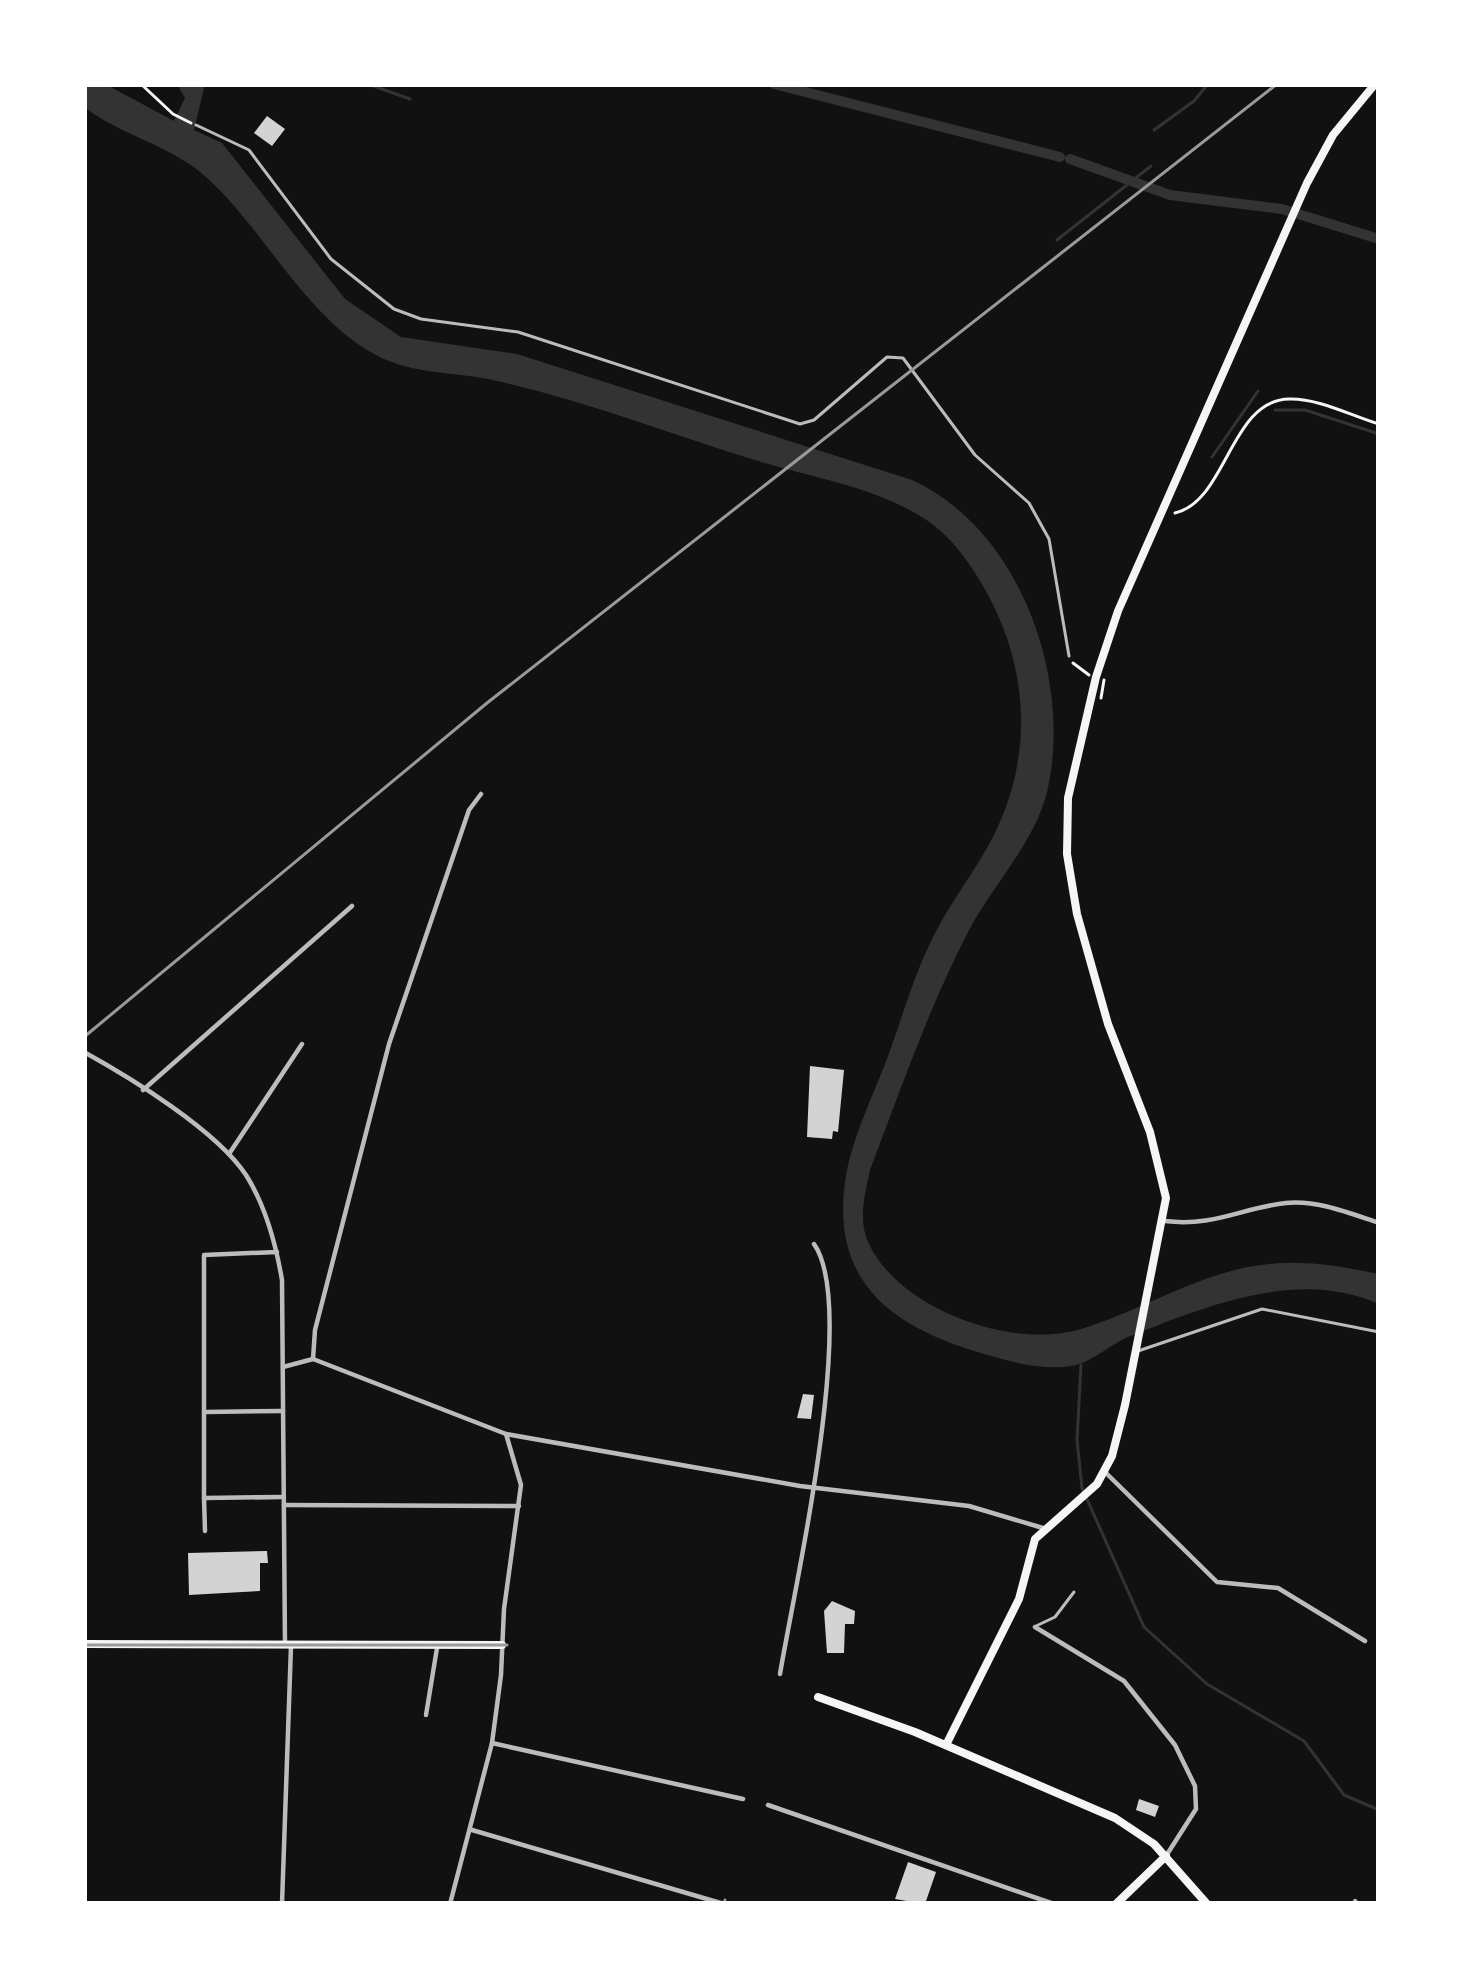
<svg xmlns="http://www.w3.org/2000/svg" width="1463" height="1988" font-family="'Fira Sans Condensed',sans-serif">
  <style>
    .water { fill: #333 }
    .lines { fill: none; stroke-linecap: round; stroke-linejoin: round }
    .stream { stroke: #333; stroke-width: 3 }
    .canal { stroke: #333; stroke-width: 10 }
    .building { fill: #d3d3d3 }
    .path { stroke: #f5f5f5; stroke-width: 3 }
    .service { stroke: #bcbcbc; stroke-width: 3 }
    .minor { stroke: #bcbcbc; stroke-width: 4.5 }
    .secondary { stroke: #f5f5f5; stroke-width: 8 }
    .tram { stroke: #9a9a9a; stroke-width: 3 }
    .rail { stroke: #9a9a9a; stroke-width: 3 }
  </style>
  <rect width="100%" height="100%" fill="#111"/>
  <!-- water -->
  <path class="water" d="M 84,84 L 105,84 L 174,121 L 185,98 L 177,84 L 205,84 L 194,130 L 222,143 L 345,299 L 401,337 L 517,354 L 912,480 C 1021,530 1073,680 1047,792 C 1034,844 991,887 967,934 C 928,1010 900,1091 870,1170 C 865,1194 858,1219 868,1242 C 898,1309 1012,1350 1081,1329 C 1141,1311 1198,1273 1261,1265 C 1302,1259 1339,1266 1379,1274 L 1379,1304 C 1297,1268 1206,1306 1128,1337 C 1111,1344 1095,1360 1076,1365 C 1045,1372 1013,1362 984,1354 C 895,1328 831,1285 845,1182 C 851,1140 872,1098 887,1059 C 902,1018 914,975 933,937 C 951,901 976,870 994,835 C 1042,738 1024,632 957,548 C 913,493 828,482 765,463 C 675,436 585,400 493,380 C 456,372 412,374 378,356 C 306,319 265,230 206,177 C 171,145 122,136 84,107 Z"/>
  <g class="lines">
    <!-- stream -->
    <g class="stream">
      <polyline points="368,84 410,99"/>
      <polyline points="1154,130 1194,101 1208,84"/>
      <polyline points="1057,240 1151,166"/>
      <polyline points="1275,410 1305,410 1379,434"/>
      <polyline points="1212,457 1258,391"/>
      <polyline points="1081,1365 1077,1440 1082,1488 1144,1627 1207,1684 1304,1741 1344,1795 1379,1810"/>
    </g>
    <!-- canal -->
    <g class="canal">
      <polyline points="774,84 1060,157"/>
      <polyline points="1070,159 1170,195 1282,209 1379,239"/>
    </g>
  </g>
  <!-- building -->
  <g class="building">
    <polygon points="267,116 285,129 272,146 254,133"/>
    <polygon points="810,1066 844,1070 838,1132 833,1131 832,1139 807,1137"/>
    <polygon points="803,1394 814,1395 811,1419 797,1418"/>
    <polygon points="267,1551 268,1563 260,1563 260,1591 189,1595 188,1553"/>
    <polygon points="832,1601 855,1611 854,1624 845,1624 844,1653 827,1653 824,1611"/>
    <polygon points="1139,1799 1159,1806 1155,1817 1136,1810"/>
    <polygon points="908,1862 936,1872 925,1904 895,1899"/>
  </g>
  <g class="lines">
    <!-- path -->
    <g class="path">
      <polyline points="141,84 173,114 191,123"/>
      <path d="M 1175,513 C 1227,501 1230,400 1289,399 C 1318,398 1352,416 1379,424"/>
      <polyline points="1073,663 1089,675"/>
      <polyline points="1101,698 1104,680"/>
    </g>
    <!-- service -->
    <g class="service">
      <polyline points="196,125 249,150 331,259 394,309 421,319 518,332 800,424 814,420 887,357 903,358 975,455 1029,503 1049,539 1069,656"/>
      <polyline points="1138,1351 1262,1309 1379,1332"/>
      <polyline points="1036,1626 1055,1617 1074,1592"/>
    </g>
    <!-- minor -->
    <g class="minor">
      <path d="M 84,1052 C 131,1078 216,1130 246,1175 C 265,1205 276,1245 282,1280 L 285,1646"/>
      <polyline points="143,1090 352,906"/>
      <polyline points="229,1154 302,1044"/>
      <path d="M 1165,1221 C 1214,1227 1241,1208 1286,1203 C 1318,1200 1349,1213 1379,1223"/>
      <polyline points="277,1252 204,1255 204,1498 284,1497"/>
      <polyline points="313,1359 315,1330 389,1044 469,810 481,794"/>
      <polyline points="283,1367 313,1359 506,1434 800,1486 969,1506 1043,1528"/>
      <polyline points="205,1412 283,1411"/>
      <polyline points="1105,1472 1217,1582 1278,1588 1365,1641"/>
      <polyline points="204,1498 205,1531"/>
      <polyline points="284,1505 519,1506"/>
      <polyline points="1035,1627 1124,1681 1175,1745 1195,1786 1196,1809 1166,1856"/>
      <path d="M 780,1674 C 794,1589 859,1308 814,1244"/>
      <polyline points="426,1715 437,1648"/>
      <polyline points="492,1743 743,1799"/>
      <polyline points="768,1805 1054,1904"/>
      <polyline points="472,1830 724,1904"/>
      <polyline points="1355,1901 1357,1904"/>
      <polyline points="282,1904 291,1646"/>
      <polyline points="450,1904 492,1743 501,1675 504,1609 521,1485 506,1434"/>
    </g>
    <!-- secondary -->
    <g class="secondary">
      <polyline points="84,1644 502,1645"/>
      <polyline points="818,1697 915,1732 1115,1818 1154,1844 1207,1904"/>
      <polyline points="946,1745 1019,1599 1035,1539 1097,1484 1112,1456 1125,1405 1166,1198 1150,1132 1108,1024 1077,914 1067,854 1068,798 1096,677 1118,611 1307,183 1333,135 1375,84"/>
      <polyline points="1116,1904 1166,1856"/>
    </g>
    <!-- tram -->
    <g class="tram">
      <polyline points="84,1645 507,1645"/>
      <polyline points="724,1904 725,1900"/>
    </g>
    <!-- rail -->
    <polyline class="rail" points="84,1037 487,703 1277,84"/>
  </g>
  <!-- border -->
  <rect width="1463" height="1988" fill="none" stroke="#ffffff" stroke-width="174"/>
</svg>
